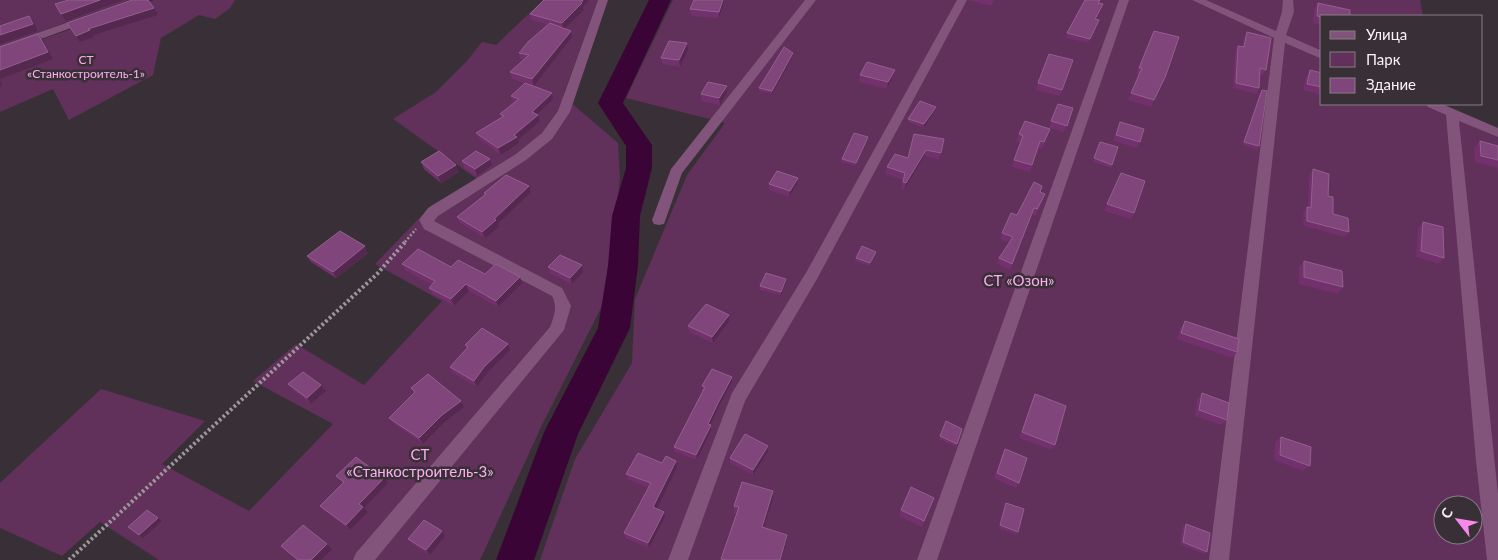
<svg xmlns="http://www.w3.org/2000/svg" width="1498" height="560" font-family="Lato,sans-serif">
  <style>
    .green { fill: #61305b; fill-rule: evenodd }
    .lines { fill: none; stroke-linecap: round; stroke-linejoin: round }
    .river { fill: #3a0536; fill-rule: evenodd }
    .path-far1 { stroke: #9d969c; stroke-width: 2.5; stroke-dasharray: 2 2; stroke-linecap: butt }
    .path { stroke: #9d969c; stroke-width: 4; stroke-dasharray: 2.5 2.5; stroke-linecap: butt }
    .minor { fill: #82537b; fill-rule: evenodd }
    .wall { fill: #72316c }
    .shaded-wall { fill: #552850 }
    .building { fill: #80457a; stroke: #93608e }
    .labels { text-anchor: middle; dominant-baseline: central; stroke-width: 5; stroke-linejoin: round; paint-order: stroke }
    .far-park-label { font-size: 12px; fill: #fdaef2; stroke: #393037 }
    .park-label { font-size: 15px; fill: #fdaef2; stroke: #393037 }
  </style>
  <rect width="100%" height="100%" fill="#393037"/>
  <!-- green -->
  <g class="green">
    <polygon points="0,0 130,0 0,46"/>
    <polygon points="154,0 235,0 230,8 215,19 199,15 161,38 153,75 69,120 53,89 0,112 0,54"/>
    <polygon points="543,0 598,0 563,96 618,143 620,178 606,298 542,425 480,560 159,560 100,522 62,556 0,528 0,483 101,389 205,421 162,464 249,511 333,424 253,381 296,344 364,385 442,301 375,264 432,205 477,179 393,119 436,92 466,62 482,42 496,45"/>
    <path d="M 673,0 L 1420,0 L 1423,16 L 1322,16 L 1322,104 L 1438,104 L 1439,112 L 1498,137 L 1498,560 L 540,560 L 575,459 L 632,363 L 635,299 L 687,175 L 725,123 L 626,98 ZM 1443,505 L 1473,505 L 1473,535 L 1443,535 Z"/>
  </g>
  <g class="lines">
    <!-- river -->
    <polygon class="river" points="649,0 671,0 623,103 652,145 652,168 640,216 638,266 630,328 578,434 534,560 496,560 544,432 598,328 608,266 612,216 626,168 626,146 598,103"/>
    <!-- path-far1 -->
    <polyline class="path-far1" points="405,242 416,229"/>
    <!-- path -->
    <polyline class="path" points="69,560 377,274 406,241"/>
    <!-- minor -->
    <g class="minor">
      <path d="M 598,0 L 608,0 L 570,112 L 552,139 L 526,160 L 438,216 L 434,221 L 562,288 L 571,306 L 564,330 L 375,560 L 353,560 L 356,553 L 550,327 C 554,316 558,307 552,296 L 424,229 L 419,220 L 428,208 L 516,154 L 542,133 L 558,111 Z"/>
      <polygon points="805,0 816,0 682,173 664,224 659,225 654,224 652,220 671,169"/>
      <polygon points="957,0 967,0 817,279 745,401 688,560 668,560 732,393 807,271"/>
      <polygon points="1119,0 1129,0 937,560 917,560"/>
      <polygon points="1192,0 1206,0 1276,31 1282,12 1283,0 1293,0 1294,12 1286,35 1322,51 1322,59 1285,43 1229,560 1209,560 1274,38"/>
      <polygon points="86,16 92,19 90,21 0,54 0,46"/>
      <polygon points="1426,104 1442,104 1498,128 1498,137 1459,121 1498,494 1498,560 1487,560 1476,461 1446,115 1428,107"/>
    </g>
  </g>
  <!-- wall -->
  <g class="wall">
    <polygon points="544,0 589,0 583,7 584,10 565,28 571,31 572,37 534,86 553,99 537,114 540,121 518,140 519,143 501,155 479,139 476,133 501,117 500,114 514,103 513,102 511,96 525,83 512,79 510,72 523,60 520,59 519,53 548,25 531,20 530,14"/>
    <polygon points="694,0 724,0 724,3 719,18 691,16 690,9"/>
    <polygon points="968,0 994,0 991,6"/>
    <polygon points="1083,0 1100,0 1099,3 1103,4 1096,19 1097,24 1088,43 1066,38 1067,33 1085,0"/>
    <polygon points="1318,3 1322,16 1322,25 1313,23 1314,10"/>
    <polygon points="1154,31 1166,75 1151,107 1128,100 1139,75 1136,74"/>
    <polygon points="1247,32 1266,70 1263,75 1260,75 1259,88 1256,94 1233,88 1235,52 1238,46 1242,47 1244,38"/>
    <polygon points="687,43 688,50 680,67 662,64 661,58"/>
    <polygon points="793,53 793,56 772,94 759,91 759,88"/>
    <polygon points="1073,60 1060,96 1036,90 1038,83"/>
    <polygon points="895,70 893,76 887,89 859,82 860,75"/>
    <polygon points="1310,70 1322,73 1322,95 1303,90 1306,77"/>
    <polygon points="727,86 727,92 720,105 701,101 701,94"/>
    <polygon points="1262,90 1259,146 1257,150 1242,145 1260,93"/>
    <polygon points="1058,104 1073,108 1064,132 1049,128"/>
    <polygon points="935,110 924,128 908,122 908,119"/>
    <polygon points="1120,122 1140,142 1137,148 1113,141"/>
    <polygon points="1019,134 1048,135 1042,149 1038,148 1030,172 1012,167 1021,142 1016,141"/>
    <polygon points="944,139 939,159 924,156 904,190 901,188 903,180 885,174 887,167 908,158"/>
    <polygon points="867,140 855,166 841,162 842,159"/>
    <polygon points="1480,141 1498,146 1498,177 1497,168 1475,162 1474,148"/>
    <polygon points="1100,142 1112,165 1111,168 1093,162"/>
    <polygon points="462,161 492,165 477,176 464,168"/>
    <polygon points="421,162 459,172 441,183 424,169"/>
    <polygon points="1313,169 1328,196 1333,214 1349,232 1345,237 1304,226 1303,212 1308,207 1309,175"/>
    <polygon points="1121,173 1134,213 1131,219 1104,211"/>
    <polygon points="769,184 797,184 789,197 769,190"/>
    <polygon points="529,186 531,192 498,224 499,227 485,238 460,223 457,217 485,195 484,193"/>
    <polygon points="1040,192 1045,194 1043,200 1035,216 1032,214 1010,270 997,264 999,258 1009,242 1000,239 1011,213 1017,215"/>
    <polygon points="1423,222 1444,258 1439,264 1416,257 1418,228"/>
    <polygon points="368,253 336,278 311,262 307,256"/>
    <polygon points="875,255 869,266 855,261 856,258"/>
    <polygon points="1304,261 1343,287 1338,294 1299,284 1299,267"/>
    <polygon points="402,264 451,267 522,283 498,307 469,291 454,306 432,294 429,288 432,285 405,270"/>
    <polygon points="582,265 583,272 572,284 550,273 548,267"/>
    <polygon points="786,279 786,282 781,295 760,290 760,286"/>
    <polygon points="729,315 729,321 713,343 689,332 688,326"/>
    <polygon points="1185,321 1237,352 1232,358 1177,339 1181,327"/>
    <polygon points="465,345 510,350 487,373 477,387 453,373 450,367 467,349"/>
    <polygon points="732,377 732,382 718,408 711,425 711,430 697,460 674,452 674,447 703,392 702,386"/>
    <polygon points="288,384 321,385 326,391 311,404 293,390"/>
    <polygon points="411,388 461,401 464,407 446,421 423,444 393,423 389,418 414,394"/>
    <polygon points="1202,393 1227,420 1222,425 1195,416 1197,399"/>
    <polygon points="1035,394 1055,445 1051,450 1019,438 1032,400"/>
    <polygon points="946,421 962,429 956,447 939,439"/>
    <polygon points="1281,437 1310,466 1303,471 1274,460 1275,442"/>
    <polygon points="768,446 768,451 753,475 730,463 730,458"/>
    <polygon points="1005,449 1019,483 1016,488 994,478 1002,455"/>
    <polygon points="676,461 677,467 656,509 665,517 649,548 625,538 624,533 649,488 628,479 626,474 662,463"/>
    <polygon points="336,476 388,483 364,508 368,512 350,530 325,511 320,506 343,483"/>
    <polygon points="773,491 773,498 764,528 787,541 781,560 721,560 736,514 734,513 734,506"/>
    <polygon points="934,498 922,527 899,516 901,510"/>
    <polygon points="1006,503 1018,532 1016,535 999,528 1005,505"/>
    <polygon points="1186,524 1207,552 1204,554 1180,544 1183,526"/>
    <polygon points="442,531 445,536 430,555 412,544 408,539"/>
  </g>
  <!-- shaded-wall -->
  <g class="shaded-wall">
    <polygon points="100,0 123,0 66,21 61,14"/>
    <polygon points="583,0 589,0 583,7 584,10 563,30 562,23"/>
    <polygon points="723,0 724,0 724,3 719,18 719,12"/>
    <polygon points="154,8 158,15 93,35 94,37 80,42 76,36 88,29"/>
    <polygon points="29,16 34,23 38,31 0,44 0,35"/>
    <polygon points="571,31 572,37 534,86 532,79"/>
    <polygon points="38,34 43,40 53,59 0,79 0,70"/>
    <polygon points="687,43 688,50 680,67 679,60"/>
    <polygon points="793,53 793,56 772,94 772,91"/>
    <polygon points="895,70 893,76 887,89 888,82"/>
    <polygon points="0,79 2,86 0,86"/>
    <polygon points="727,86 727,92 720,105 719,98"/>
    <polygon points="552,93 553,99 533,118 532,112"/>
    <polygon points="936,107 935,110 924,128 924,124"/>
    <polygon points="538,115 540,121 518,140 519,143 501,155 498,148"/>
    <polygon points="926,150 924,156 904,190 906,183"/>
    <polygon points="490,159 492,165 477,176 475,169"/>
    <polygon points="456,165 459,172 441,183 438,176"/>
    <polygon points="798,178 797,184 789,197 790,191"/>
    <polygon points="529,186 531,192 498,224 499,227 485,238 482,232 494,219"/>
    <polygon points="365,246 368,253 336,278 333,272"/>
    <polygon points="876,252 875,255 869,266 870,263"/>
    <polygon points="582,265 583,272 572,284 570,278"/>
    <polygon points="520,277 522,283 498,307 496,301"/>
    <polygon points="786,279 786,282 781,295 781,292"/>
    <polygon points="466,284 469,291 454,306 451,299"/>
    <polygon points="729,315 729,321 713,343 712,337"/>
    <polygon points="508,344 510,350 487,373 477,387 474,381 484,367"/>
    <polygon points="732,377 732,382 718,408 709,429 708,424 718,403"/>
    <polygon points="321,385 326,391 311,404 307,398"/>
    <polygon points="461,401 464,407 446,421 423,444 419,438 442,415"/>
    <polygon points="711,425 711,430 697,460 696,455"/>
    <polygon points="768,446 768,451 753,475 753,470"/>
    <polygon points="676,461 677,467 655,513 653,507"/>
    <polygon points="384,478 388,483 364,508 368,512 350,530 346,525 359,504"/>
    <polygon points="773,491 773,498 762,534 762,527"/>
    <polygon points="664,512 665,517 649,548 648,543"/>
    <polygon points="158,518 162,521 143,538 139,535"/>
    <polygon points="442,531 445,536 430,555 426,550"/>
    <polygon points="787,535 787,541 781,560 780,560"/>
    <polygon points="327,544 332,549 321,560 311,560"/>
  </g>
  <!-- building -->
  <g class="building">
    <polygon points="69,0 100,0 61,14 55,4"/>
    <polygon points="132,0 148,0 154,8 88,29 90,30 76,36 67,23"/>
    <polygon points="544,0 583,0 581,3 582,3 562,23 530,14"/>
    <polygon points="694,0 723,0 719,12 690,9"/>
    <polygon points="1085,0 1100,0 1098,3 1103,4 1095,19 1099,20 1090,39 1067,33"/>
    <polygon points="1318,3 1350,10 1350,16 1322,16 1322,17 1317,16"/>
    <polygon points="29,16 33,24 0,35 0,26"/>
    <polygon points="550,23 571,31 532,79 510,72 529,55 519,53 528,42"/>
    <polygon points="1154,31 1179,37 1166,75 1154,100 1131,93 1142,68 1139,68"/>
    <polygon points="1247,32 1271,38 1266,70 1260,68 1259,88 1236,83 1238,46 1244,47"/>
    <polygon points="38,34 48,52 0,70 0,47"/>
    <polygon points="669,41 687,43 679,60 661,58"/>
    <polygon points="784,47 793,53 772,91 759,88"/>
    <polygon points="1049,54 1073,60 1062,90 1038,83"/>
    <polygon points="867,62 895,70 888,82 860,75"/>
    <polygon points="1310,70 1322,73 1322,87 1307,84"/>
    <polygon points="708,82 727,86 719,98 701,94"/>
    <polygon points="525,83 552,93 532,112 538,115 514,135 517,137 498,148 476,133 504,116 500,114 519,99 511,96"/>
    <polygon points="1262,90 1267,91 1259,146 1244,142"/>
    <polygon points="920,101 936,107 924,124 908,119"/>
    <polygon points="1058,104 1073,108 1067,126 1051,121"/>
    <polygon points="1025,121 1050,129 1044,142 1040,141 1032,165 1014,160 1023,136 1019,134"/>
    <polygon points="1120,122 1144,129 1140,142 1116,135"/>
    <polygon points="854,133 868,137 856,163 842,159"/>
    <polygon points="914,134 944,139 941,153 926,150 906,183 903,182 905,173 887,167 895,154 908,158"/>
    <polygon points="1480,141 1498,146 1498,160 1481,156"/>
    <polygon points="1100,142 1118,147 1112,165 1094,158"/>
    <polygon points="439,151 456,165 438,176 421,162"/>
    <polygon points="476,151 490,159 475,169 462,161"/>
    <polygon points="1313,169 1329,174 1328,196 1333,197 1333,214 1348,218 1349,232 1307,221 1307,207 1311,208"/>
    <polygon points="777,171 798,178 790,191 769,184"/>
    <polygon points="1121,173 1145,181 1134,213 1107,204"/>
    <polygon points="506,175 529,186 494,219 496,220 482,232 457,217 486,194 484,193"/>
    <polygon points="1034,182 1042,186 1040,192 1045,194 1037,209 1034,208 1012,264 999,258 1013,237 1002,233 1011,213 1017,215"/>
    <polygon points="1423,222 1443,227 1444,258 1421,251"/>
    <polygon points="340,231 365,246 333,272 307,256"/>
    <polygon points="862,246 876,252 870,263 856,258"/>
    <polygon points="418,249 451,267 458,260 485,274 496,264 520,277 496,301 466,284 451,299 429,288 435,281 402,264"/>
    <polygon points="560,255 582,265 570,278 548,267"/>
    <polygon points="1304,261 1342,271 1343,287 1304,277"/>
    <polygon points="766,273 786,279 781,292 760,286"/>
    <polygon points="706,304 729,315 712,337 688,326"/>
    <polygon points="1185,321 1239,339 1237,352 1181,333"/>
    <polygon points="482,328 508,344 484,367 474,381 450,367 468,347 465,345"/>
    <polygon points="712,369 732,377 718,403 708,424 711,425 696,455 674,447 705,387 702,386"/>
    <polygon points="303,372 321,385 307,398 288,384"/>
    <polygon points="428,374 461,401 442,415 419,438 389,418 415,392 411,388"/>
    <polygon points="1202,393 1229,403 1227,420 1199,410"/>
    <polygon points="1035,394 1066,406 1055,445 1022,432"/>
    <polygon points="946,421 962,429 957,444 940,436"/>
    <polygon points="745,434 768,446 753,470 730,458"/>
    <polygon points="1281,437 1311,447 1310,466 1280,455"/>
    <polygon points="1005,449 1027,458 1019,483 997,473"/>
    <polygon points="638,453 662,463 666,456 676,461 653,507 664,512 648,543 624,533 651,483 626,474"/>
    <polygon points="356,457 384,478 359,504 363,507 346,525 320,506 344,482 336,476"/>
    <polygon points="742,482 773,491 762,527 787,535 780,560 726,560 721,559 739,507 734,506"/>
    <polygon points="911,487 934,498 924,521 901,510"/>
    <polygon points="1006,503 1024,509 1018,532 1000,525"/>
    <polygon points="147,510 158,518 139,535 128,527"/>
    <polygon points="424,520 442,531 426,550 408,539"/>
    <polygon points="1186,524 1210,533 1207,552 1183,542"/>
    <polygon points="303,525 327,544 311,560 298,560 281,546"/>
  </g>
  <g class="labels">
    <!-- far-park labels -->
    <g class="far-park-label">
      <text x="86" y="59">СТ<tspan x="86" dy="14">«Станкостроитель-1»</tspan></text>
    </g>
    <!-- park labels -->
    <g class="park-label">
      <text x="1019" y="280">СТ «Озон»</text>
      <text x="420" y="454">СТ<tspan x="420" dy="17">«Станкостроитель-3»</tspan></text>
    </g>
  </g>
  <!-- legend -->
  <rect x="1320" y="15" width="162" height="90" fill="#393037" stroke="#857e84"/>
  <rect x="1330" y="31" width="25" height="8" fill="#82537b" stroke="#857e84"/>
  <text x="1366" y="40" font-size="15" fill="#f8f2f7">Улица</text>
  <rect x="1330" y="52" width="25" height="15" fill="#61305b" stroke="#857e84"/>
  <text x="1366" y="65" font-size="15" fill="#f8f2f7">Парк</text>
  <rect x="1330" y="78" width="25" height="15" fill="#80457a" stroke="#857e84"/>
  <text x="1366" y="90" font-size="15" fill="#f8f2f7">Здание</text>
  <!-- north arrow -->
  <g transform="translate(1458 520) rotate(301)"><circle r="24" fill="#393037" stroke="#857e84"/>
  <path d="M0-4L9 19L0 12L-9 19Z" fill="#f888ea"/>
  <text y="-8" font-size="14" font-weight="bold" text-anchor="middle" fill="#f8f2f7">С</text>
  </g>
</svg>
